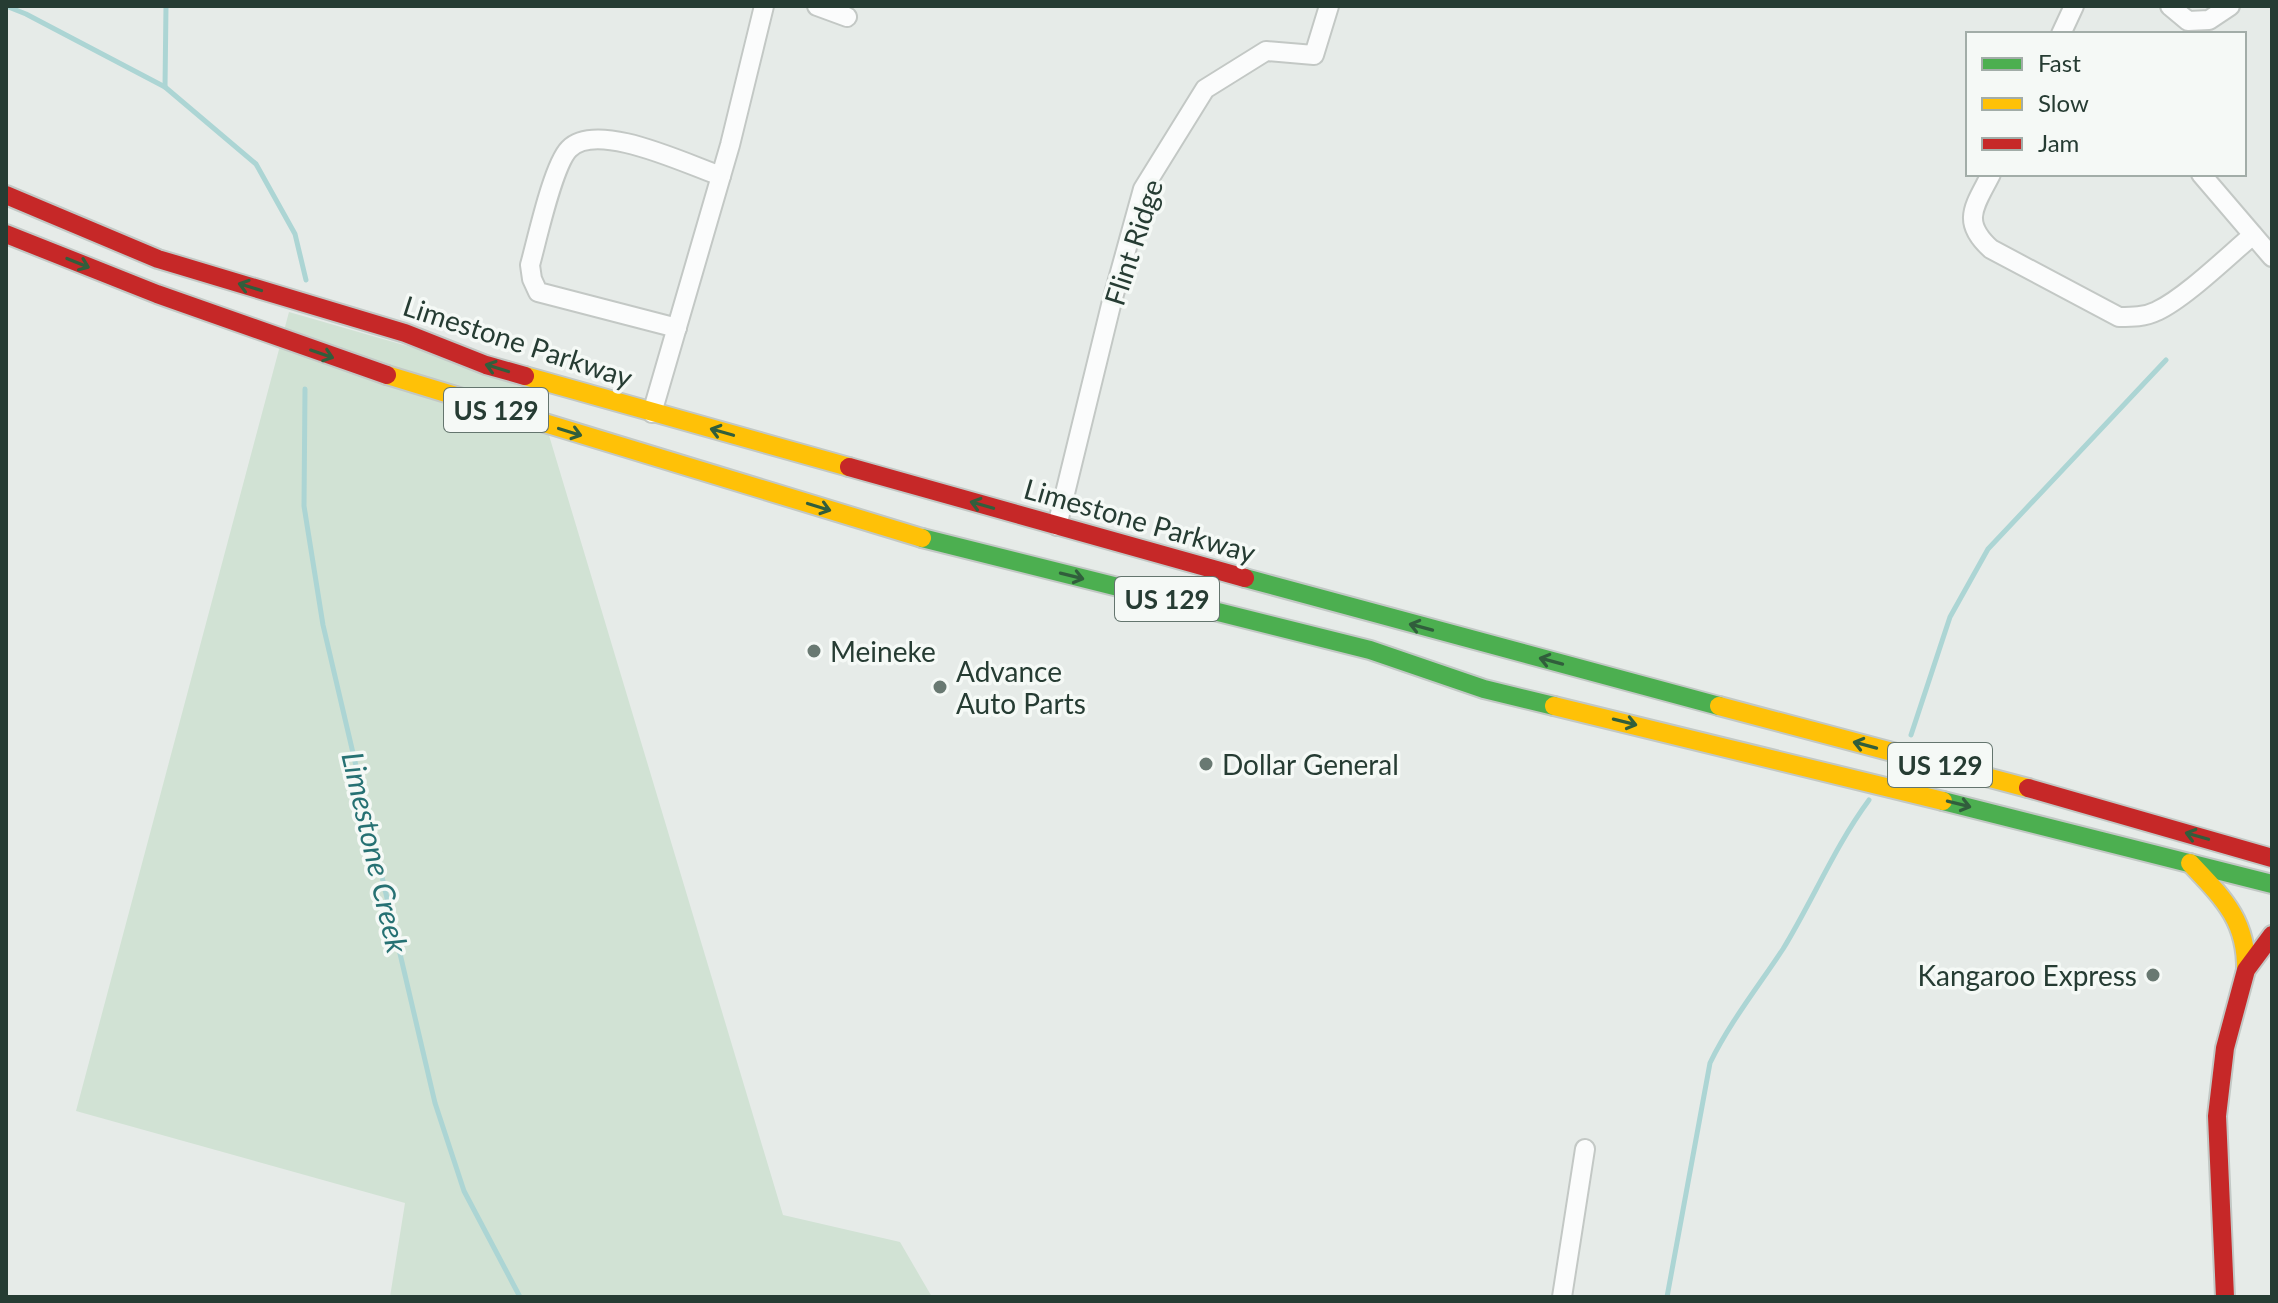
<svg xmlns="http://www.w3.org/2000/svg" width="2278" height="1303" font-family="Lato,sans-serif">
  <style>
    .green { fill: #d1e2d4 }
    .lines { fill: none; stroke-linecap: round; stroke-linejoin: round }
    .stream { stroke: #acd5d4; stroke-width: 5 }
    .street-casing { stroke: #c3c8c5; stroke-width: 22 }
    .fast-casing { stroke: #c2c8c5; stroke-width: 22 }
    .slow-casing { stroke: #c2c8c5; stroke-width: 22 }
    .jam-casing { stroke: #c2c8c5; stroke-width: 22 }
    .street { stroke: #fbfcfc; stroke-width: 18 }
    .fast { stroke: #4caf50; stroke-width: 18 }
    .slow { stroke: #ffc107; stroke-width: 18 }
    .jam { stroke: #c62828; stroke-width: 18 }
    .oneway { stroke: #315e3c }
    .poi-dot { fill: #697972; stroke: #f5f9f6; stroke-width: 3 }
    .labels { text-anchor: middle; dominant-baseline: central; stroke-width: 7; stroke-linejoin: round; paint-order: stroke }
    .shield { fill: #f5f9f6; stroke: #64756e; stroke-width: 2 }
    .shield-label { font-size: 26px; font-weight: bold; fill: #263c33 }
    .street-label { font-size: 28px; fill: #263c33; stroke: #f5f9f6 }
    .poi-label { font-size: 28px; fill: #263c33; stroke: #f5f9f6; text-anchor: start }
    .water-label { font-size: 30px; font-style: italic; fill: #267173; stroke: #f5f9f6 }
  </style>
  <rect width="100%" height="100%" fill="#e6ebe8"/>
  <!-- green -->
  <polygon class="green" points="289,312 533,382 783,1215 900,1242 932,1297 390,1297 405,1203 76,1111"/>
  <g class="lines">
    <!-- stream -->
    <g class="stream">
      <polyline points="6,6 26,14 165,87 256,164 295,234 306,280"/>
      <polyline points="165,87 166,6"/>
      <polyline points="305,389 304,506 323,625 435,1103 464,1191 520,1297"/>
      <polyline points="1911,735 1950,617 1988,549 2166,360"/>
      <path d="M 1667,1297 L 1710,1063 C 1730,1022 1758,987 1783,949 C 1813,900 1835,846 1869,800"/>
    </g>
    <!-- street casing -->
    <g class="street-casing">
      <g id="street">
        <polyline points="817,6 847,17"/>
        <polyline points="2170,6 2188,21 2209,20 2230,6"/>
        <polyline points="2061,34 2074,6"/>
        <path d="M 1991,174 C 1975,206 1960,221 1991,249 L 2119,317 C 2132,317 2145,317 2157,311 C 2185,298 2228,256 2253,235"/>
        <polyline points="2201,174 2272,257"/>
        <path d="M 677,328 L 538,292 L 532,279 L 530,265 C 537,240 553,165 569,149 C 597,120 688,165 721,176"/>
        <polyline points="652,413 730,145 764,6"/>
        <polyline points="1057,526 1111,305 1143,189 1205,89 1266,51 1314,55 1329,6"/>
        <polyline points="1562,1297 1585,1149"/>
      </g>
    </g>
    <!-- fast casing -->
    <g class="fast-casing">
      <g id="fast">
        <polyline points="922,538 1370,650 1484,689 1554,706"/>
        <polyline points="1245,578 1719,706"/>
        <polyline points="1943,801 2272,884"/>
      </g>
    </g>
    <!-- slow casing -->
    <g class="slow-casing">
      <g id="slow">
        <polyline points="387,375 922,538"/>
        <polyline points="525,376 849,467"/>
        <polyline points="1554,706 1943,801"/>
        <polyline points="1719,706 2028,788"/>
        <path d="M 2190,863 C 2222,897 2247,920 2246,970"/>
      </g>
    </g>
    <!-- jam casing -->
    <g class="jam-casing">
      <g id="jam">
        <polyline points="6,195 158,259 405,333 486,365 525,376"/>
        <polyline points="6,234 157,294 387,375"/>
        <polyline points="849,467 1245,578"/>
        <polyline points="2028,788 2272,858"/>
        <polyline points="2225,1297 2217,1116 2225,1048 2246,970 2272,935"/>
      </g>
    </g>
    <!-- street -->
    <use href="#street" class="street"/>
    <!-- fast -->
    <use href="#fast" class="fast"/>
    <!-- slow -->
    <use href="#slow" class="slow"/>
    <!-- jam -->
    <use href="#jam" class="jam"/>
  </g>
  <!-- one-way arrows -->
  <defs><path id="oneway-shaft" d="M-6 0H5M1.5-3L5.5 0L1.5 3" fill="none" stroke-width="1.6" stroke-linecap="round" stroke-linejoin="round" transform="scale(2)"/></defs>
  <g class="oneway">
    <use href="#oneway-shaft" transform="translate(78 263) rotate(22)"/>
    <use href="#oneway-shaft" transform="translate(250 287) rotate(-163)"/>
    <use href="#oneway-shaft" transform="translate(322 354) rotate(19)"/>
    <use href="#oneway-shaft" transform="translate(497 368) rotate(-163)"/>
    <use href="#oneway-shaft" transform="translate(570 432) rotate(17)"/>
    <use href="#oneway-shaft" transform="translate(722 432) rotate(-164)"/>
    <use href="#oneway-shaft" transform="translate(982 505) rotate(-164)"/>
    <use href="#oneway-shaft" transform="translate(819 507) rotate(17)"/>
    <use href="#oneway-shaft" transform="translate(1072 576) rotate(14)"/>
    <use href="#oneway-shaft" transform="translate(1421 627) rotate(-165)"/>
    <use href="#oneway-shaft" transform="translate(1551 661) rotate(-165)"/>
    <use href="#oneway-shaft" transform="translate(1625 722) rotate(14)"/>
    <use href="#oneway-shaft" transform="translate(1865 745) rotate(-165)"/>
    <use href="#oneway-shaft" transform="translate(1959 804) rotate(14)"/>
    <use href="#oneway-shaft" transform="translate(2197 836) rotate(-164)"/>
  </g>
  <!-- markers -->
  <g class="poi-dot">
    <circle cx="814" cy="651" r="8"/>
    <circle cx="940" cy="687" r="8"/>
    <circle cx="1206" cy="764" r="8"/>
    <circle cx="2153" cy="975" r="8"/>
  </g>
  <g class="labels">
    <!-- shield labels -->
    <g class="shield">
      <rect x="444" y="388" width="104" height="44" rx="6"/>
      <rect x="1115" y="577" width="104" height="44" rx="6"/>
      <rect x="1888" y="743" width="104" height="44" rx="6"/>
    </g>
    <g class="shield-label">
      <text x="496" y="410">US 129</text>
      <text x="1167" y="599">US 129</text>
      <text x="1940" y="765">US 129</text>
    </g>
    <!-- street labels -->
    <g class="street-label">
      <text transform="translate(1133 242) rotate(-72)">Flint Ridge</text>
      <text transform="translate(518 341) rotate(18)">Limestone Parkway</text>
      <text transform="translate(1140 520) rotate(16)">Limestone Parkway</text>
    </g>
    <!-- poi labels -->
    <g class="poi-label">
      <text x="830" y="651">Meineke</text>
      <text x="956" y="671">Advance<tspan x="956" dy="32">Auto Parts</tspan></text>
      <text x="1222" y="764">Dollar General</text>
      <text x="2137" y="975" text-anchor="end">Kangaroo Express</text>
    </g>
    <!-- water labels -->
    <g class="water-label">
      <text transform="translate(376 852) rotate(77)">Limestone Creek</text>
    </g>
  </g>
  <!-- border -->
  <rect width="2278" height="1303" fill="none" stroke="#263c33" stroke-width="16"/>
  <!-- legend -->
  <rect x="1966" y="32" width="280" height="144" fill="#f5f9f6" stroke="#a2ada8" stroke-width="2"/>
  <rect x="1982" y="58" width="40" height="12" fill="#4caf50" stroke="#a2ada8" stroke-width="2"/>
  <text x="2038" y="72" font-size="24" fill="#263c33">Fast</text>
  <rect x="1982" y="98" width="40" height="12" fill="#ffc107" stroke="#a2ada8" stroke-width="2"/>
  <text x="2038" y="112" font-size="24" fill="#263c33">Slow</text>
  <rect x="1982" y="138" width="40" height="12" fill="#c62828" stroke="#a2ada8" stroke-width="2"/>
  <text x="2038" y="152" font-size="24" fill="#263c33">Jam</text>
</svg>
